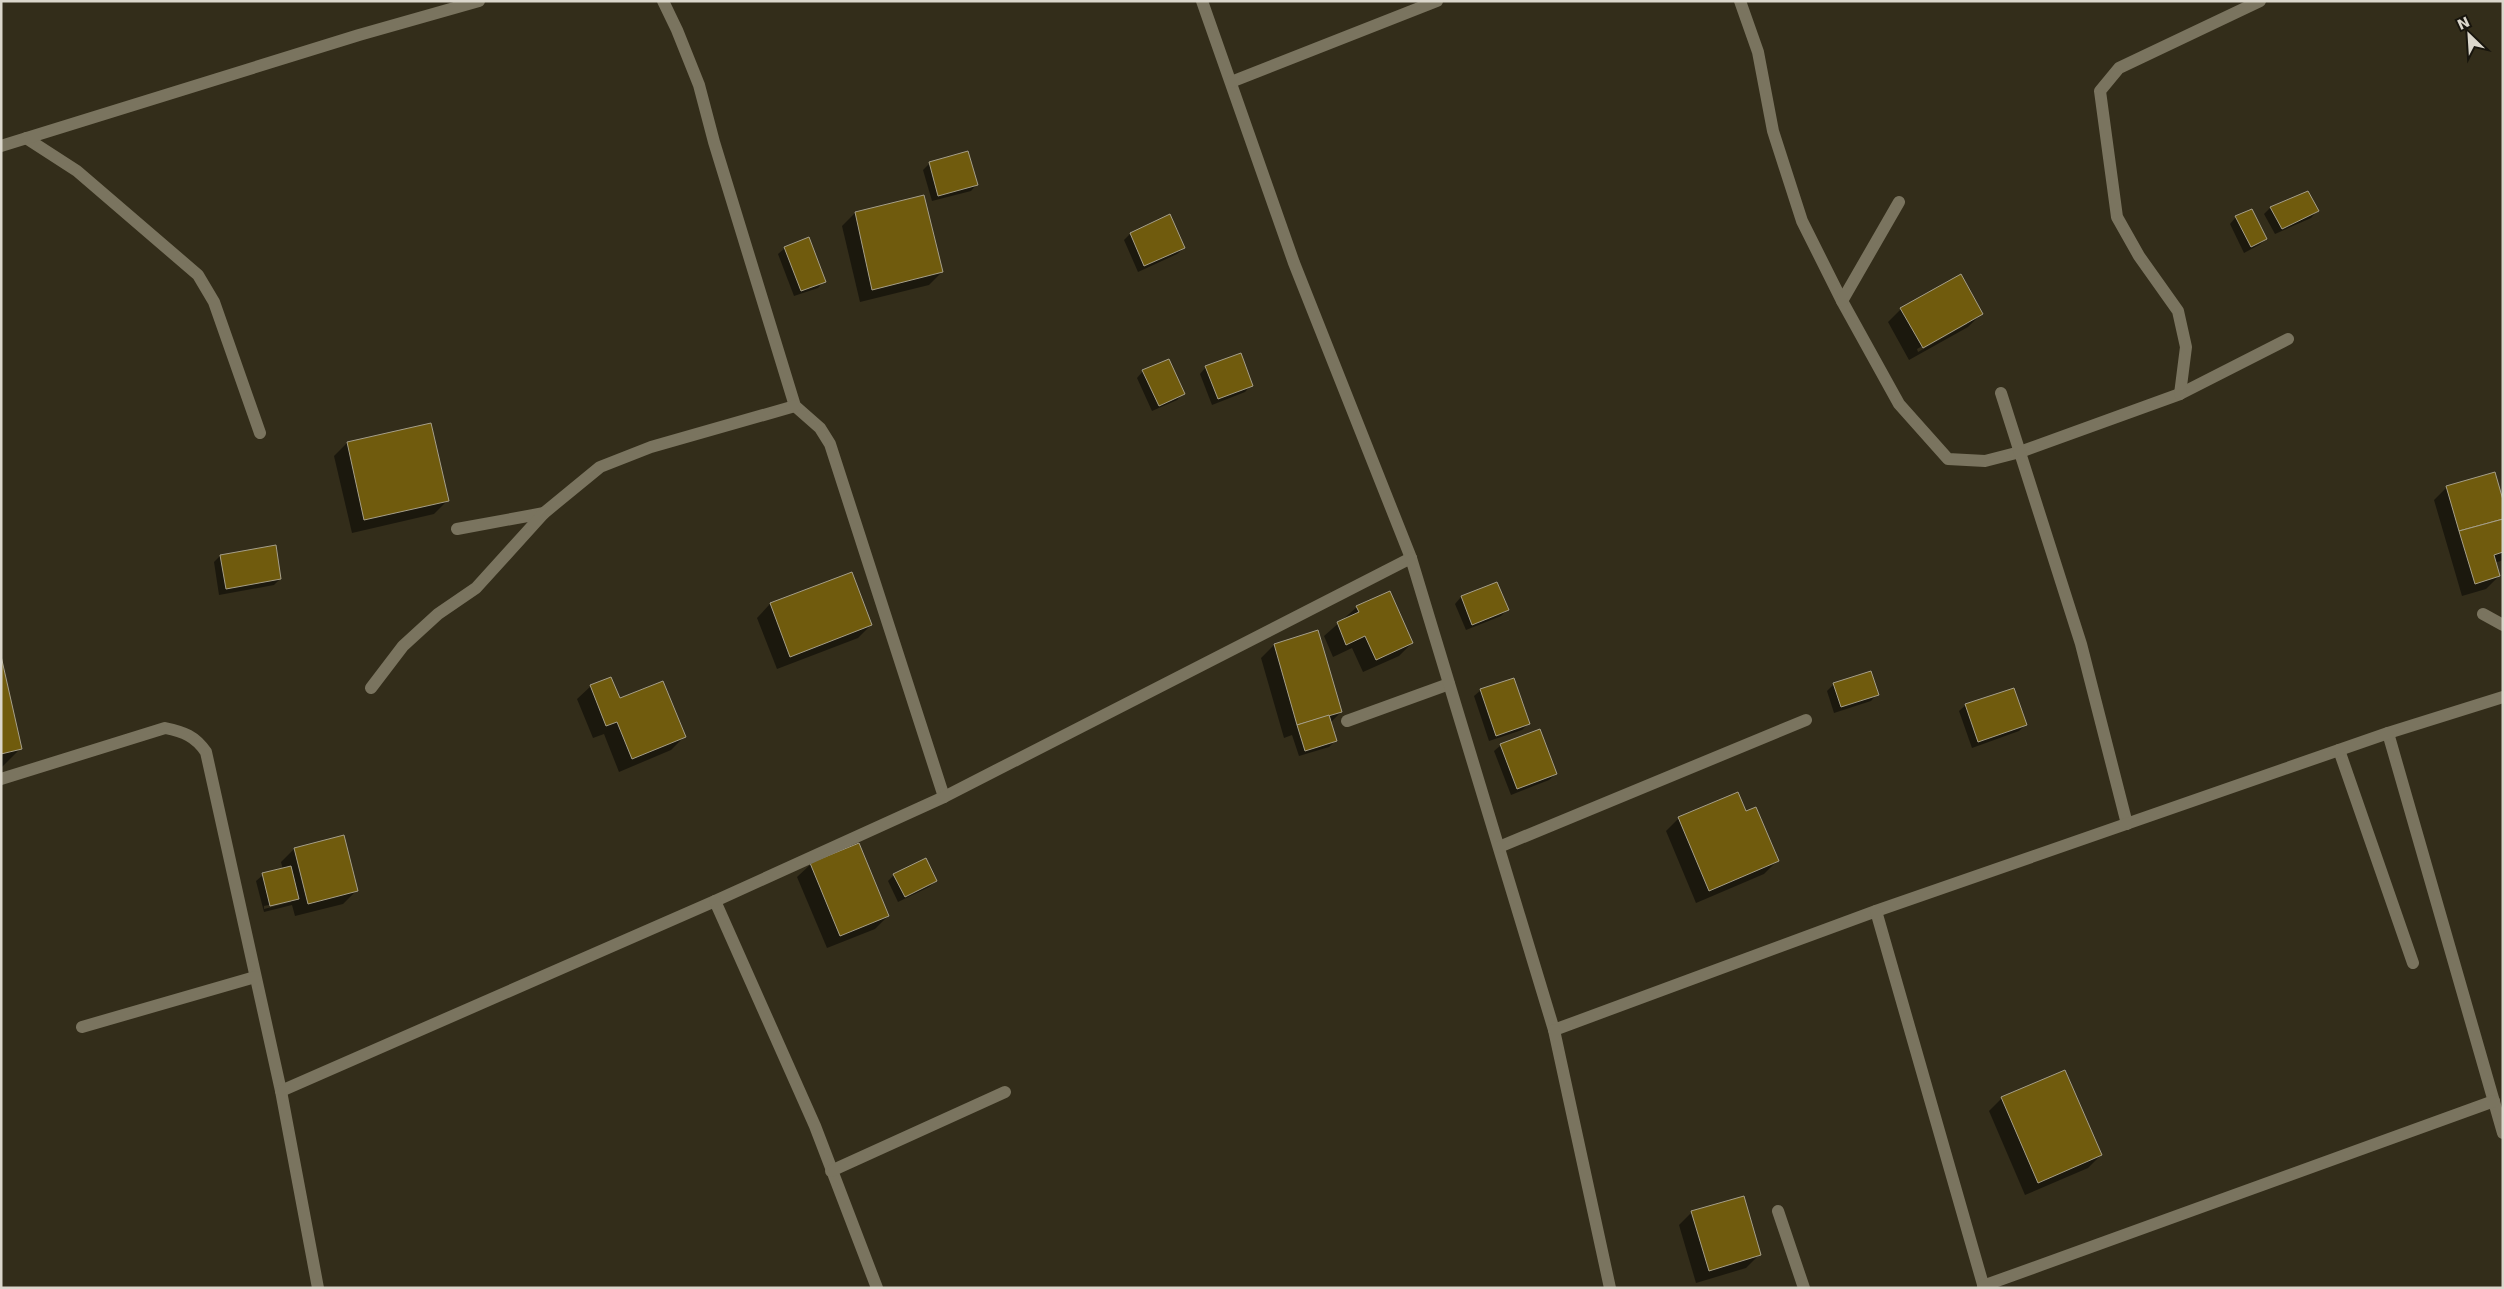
<svg xmlns="http://www.w3.org/2000/svg" width="2504" height="1289" font-family="'DejaVu Sans',sans-serif">
  <style>
    .shadow { fill: #0007; fill-rule: evenodd }
    .building { fill: #705b0d; stroke: #a69f89 }
    .lines { fill: none; stroke-linecap: round; stroke-linejoin: round }
    .minor { stroke: #7a745f; stroke-width: 12 }
  </style>
  <rect width="100%" height="100%" fill="#332d1a"/>
  <!-- shadow -->
  <g class="shadow">
    <polygon points="930,163 977,184 971,191 932,201 923,170"/>
    <polygon points="924,197 942,272 929,285 860,302 842,226 855,213"/>
    <polygon points="2270,208 2317,211 2311,218 2275,234 2264,214"/>
    <polygon points="2236,217 2266,239 2259,245 2244,253 2230,224"/>
    <polygon points="1130,234 1184,248 1177,254 1138,272 1124,240"/>
    <polygon points="785,248 824,281 818,288 794,296 778,254"/>
    <path d="M 1901,309 L 1981,314 L 1968,327 L 1909,360 L 1888,322 ZM 1967,321 L 1967,324 L 1918,352 L 1917,349 Z"/>
    <polygon points="1206,367 1251,385 1245,392 1212,405 1200,374"/>
    <polygon points="1143,371 1183,393 1177,400 1152,411 1137,378"/>
    <polygon points="347,443 447,501 434,514 352,533 334,456"/>
    <polygon points="2447,487 2503,505 2503,560 2495,563 2499,576 2486,589 2462,596 2434,500"/>
    <polygon points="220,556 280,579 274,585 219,595 214,562"/>
    <polygon points="852,574 871,625 858,638 777,669 757,618 770,604"/>
    <polygon points="1496,583 1507,610 1501,616 1466,630 1455,604 1461,597"/>
    <polygon points="1357,607 1412,643 1399,656 1363,672 1352,648 1333,657 1324,636"/>
    <polygon points="1274,645 1341,712 1330,723 1336,740 1329,747 1299,756 1292,735 1284,738 1261,658"/>
    <polygon points="1,662 21,748 1,768"/>
    <polygon points="1834,684 1877,694 1871,701 1834,713 1827,691"/>
    <polygon points="591,686 619,700 684,737 671,750 619,772 604,734 593,738 577,699"/>
    <polygon points="1481,690 1528,724 1522,730 1489,741 1474,696"/>
    <polygon points="1966,705 2025,725 2019,731 1972,748 1959,711"/>
    <polygon points="1501,745 1556,774 1549,780 1511,795 1494,751"/>
    <polygon points="1679,818 1777,861 1764,874 1696,903 1666,831"/>
    <path d="M 294,849 L 356,891 L 343,904 L 295,916 L 292,905 L 264,912 L 256,881 L 263,875 L 283,870 L 281,862 ZM 291,900 L 291,902 L 264,909 L 264,906 Z"/>
    <polygon points="811,864 888,916 875,929 827,948 797,877"/>
    <polygon points="894,875 936,881 929,887 898,902 888,881"/>
    <polygon points="2002,1098 2101,1155 2088,1168 2025,1195 1989,1111"/>
    <polygon points="1692,1212 1759,1255 1746,1268 1696,1283 1679,1225"/>
  </g>
  <!-- building -->
  <g class="building">
    <polygon points="968,151 978,185 938,196 929,162"/>
    <polygon points="2308,191 2319,211 2282,229 2270,207"/>
    <polygon points="924,195 943,272 872,290 855,212"/>
    <polygon points="2252,209 2267,239 2251,247 2235,216"/>
    <polygon points="1170,214 1185,248 1144,266 1130,233"/>
    <polygon points="809,237 826,282 801,291 784,247"/>
    <polygon points="1961,274 1983,314 1923,348 1900,308"/>
    <polygon points="1241,353 1253,386 1218,399 1205,366"/>
    <polygon points="1169,359 1185,394 1159,406 1142,370"/>
    <polygon points="431,423 449,501 364,520 347,442"/>
    <polygon points="2495,472 2503,500 2503,519 2459,531 2446,486"/>
    <polygon points="2503,519 2503,552 2494,555 2500,576 2475,584 2459,531"/>
    <polygon points="276,545 281,579 226,589 220,555"/>
    <polygon points="852,572 872,625 790,657 770,603"/>
    <polygon points="1497,582 1509,610 1472,625 1461,596"/>
    <polygon points="1390,591 1413,643 1376,660 1365,636 1346,645 1337,622 1359,612 1356,606"/>
    <polygon points="1318,630 1342,712 1297,725 1274,644"/>
    <polygon points="1,656 22,749 1,754"/>
    <polygon points="1871,671 1879,695 1841,707 1833,683"/>
    <polygon points="611,677 620,698 663,681 686,737 632,759 617,722 606,726 590,685"/>
    <polygon points="1514,678 1530,724 1496,736 1480,689"/>
    <polygon points="2014,688 2027,725 1978,742 1965,704"/>
    <polygon points="1329,715 1337,741 1305,751 1297,725"/>
    <polygon points="1540,729 1557,774 1517,789 1500,744"/>
    <polygon points="1738,792 1746,811 1756,807 1779,861 1709,891 1678,817"/>
    <polygon points="344,835 358,891 308,904 294,848"/>
    <polygon points="859,843 889,916 840,936 810,863"/>
    <polygon points="926,858 937,881 905,897 893,874"/>
    <polygon points="291,866 299,899 270,906 262,873"/>
    <polygon points="2065,1070 2102,1155 2038,1183 2001,1097"/>
    <polygon points="1744,1196 1761,1255 1709,1271 1691,1211"/>
  </g>
  <g class="lines">
    <!-- minor -->
    <g class="minor">
      <polyline points="663,1 677,30 699,85 714,142 795,406 820,428 830,444 944,797"/>
      <polyline points="1202,1 1294,263 1411,558"/>
      <polyline points="1740,1 1758,52 1773,131 1802,221 1842,301 1899,404 1948,459 1985,461 2020,452 2180,394 2288,339"/>
      <polyline points="1231,82 1437,1"/>
      <polyline points="26,138 77,171 198,275 214,302 260,433"/>
      <polyline points="1,146 359,35 479,1"/>
      <polyline points="1842,301 1899,202"/>
      <polyline points="2001,393 2081,644 2127,824"/>
      <polyline points="2180,394 2186,347 2178,311 2139,256 2117,217 2100,91 2119,68 2260,1"/>
      <polyline points="457,529 544,513"/>
      <polyline points="2483,614 2503,625"/>
      <polyline points="371,688 403,646 438,614 476,588 544,513 600,467 651,447 795,406"/>
      <polyline points="1347,721 1449,684"/>
      <polyline points="2388,733 2503,1133"/>
      <polyline points="2339,750 2413,963"/>
      <path d="M 1,779 L 165,728 C 184,732 195,736 206,752 L 281,1091 L 715,901 L 944,797 L 1411,558 L 1554,1030 L 1876,911 L 2388,733 L 2503,697"/>
      <polyline points="1499,847 1806,720"/>
      <polyline points="715,901 815,1126 877,1288"/>
      <polyline points="1876,911 1984,1288"/>
      <polyline points="82,1027 255,977"/>
      <polyline points="1554,1030 1610,1288"/>
      <polyline points="281,1091 318,1288"/>
      <polyline points="831,1171 1005,1092"/>
      <polyline points="1778,1211 1804,1288"/>
      <polyline points="1983,1286 2494,1101"/>
    </g>
  </g>
  <!-- border -->
  <rect width="2504" height="1289" fill="none" stroke="#dbd7cc" stroke-width="5"/>
  <!-- north arrow -->
  <g transform="translate(2469 35) rotate(335)" stroke="#18150d" stroke-width="4" paint-order="stroke">
  <path d="M0-4L9 19L0 12L-9 19Z" fill="#dbd7cc"/>
  <text y="-8" font-size="14" font-weight="bold" text-anchor="middle" fill="#dbd7cc">N</text>
  </g>
</svg>
